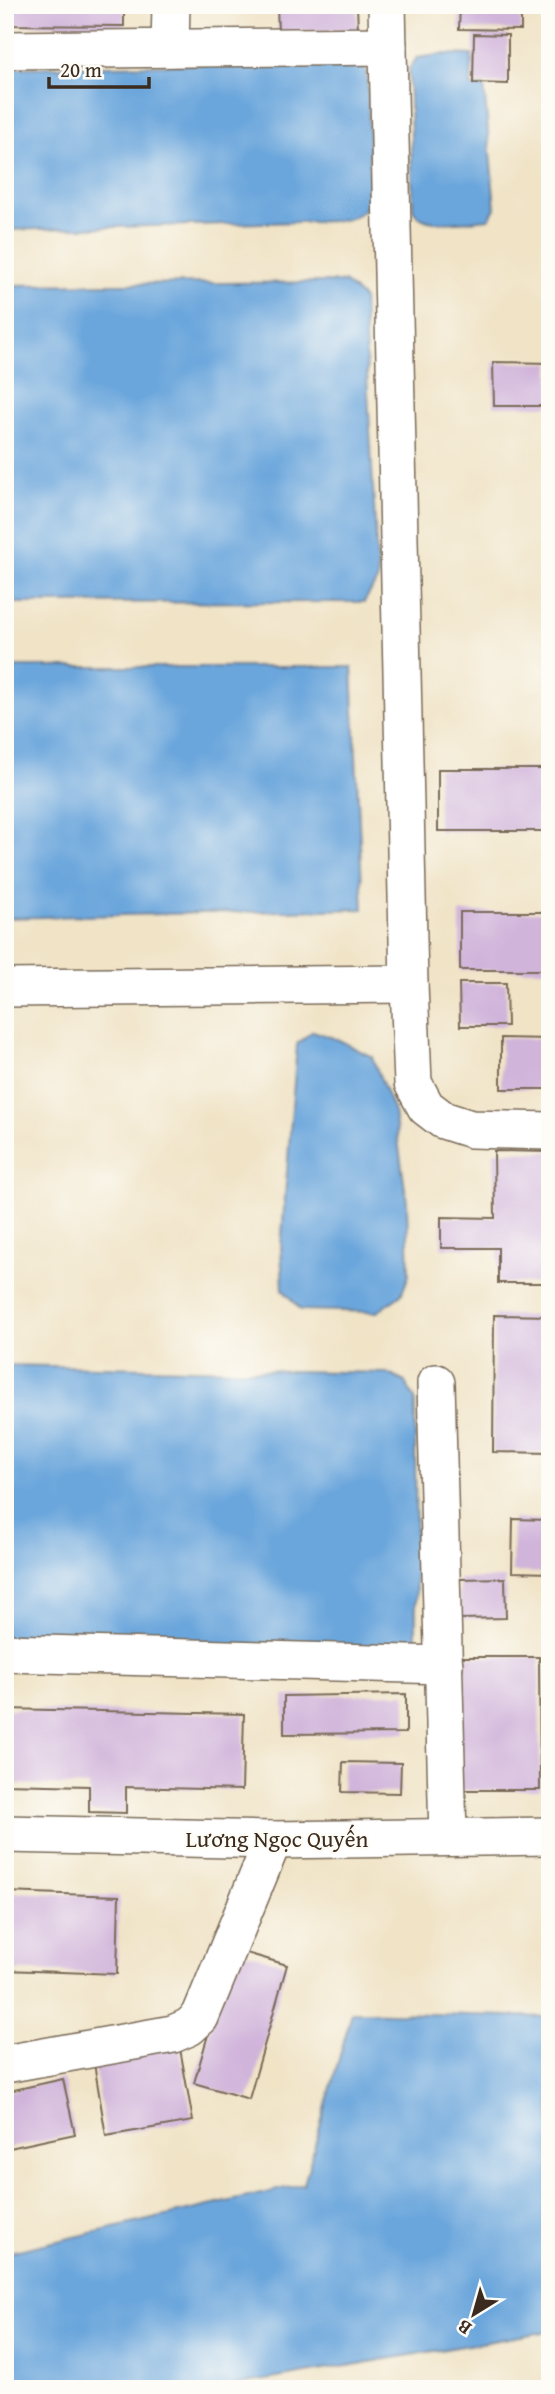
<svg xmlns="http://www.w3.org/2000/svg" width="555" height="2394" font-family="'Gentium Book Plus',serif">
  <style>
    .water { fill: #6ba6dc; stroke: #53687d; stroke-width: 2 }
    .building { fill: #d0b4da }
    .lines { fill: none; stroke-linecap: round; stroke-linejoin: round }
    .minor-casing { stroke: #7a6b59; stroke-width: 40 }
    .minor { stroke: #fff; stroke-width: 37 }
    .labels { text-anchor: middle; dominant-baseline: central; stroke-width: 5; stroke-linejoin: round; paint-order: stroke }
    .street-label { font-size: 23px; fill: #3b2a1e; stroke: #fdfcf7 }
  </style>
  <rect width="100%" height="100%" fill="#fdfcf7"/>
  <filter id="ink" filterUnits="userSpaceOnUse"><feTurbulence type="fractalNoise" baseFrequency=".0143" numOctaves="2"/><feDisplacementMap in="SourceGraphic" scale="14" xChannelSelector="R" yChannelSelector="G"/><feConvolveMatrix kernelMatrix="1 2 1 2 8 2 1 2 1" color-interpolation-filters="sRGB"/></filter>
  <filter id="wash" filterUnits="userSpaceOnUse"><feTurbulence type="fractalNoise" baseFrequency=".00686" numOctaves="4" result="noise"/><feDisplacementMap in="SourceGraphic" scale="28" xChannelSelector="R" yChannelSelector="G"/><feGaussianBlur stdDeviation="1.57" result="paint"/><feColorMatrix in="noise" values="0 0 0 0 0 0 0 0 0 0 0 0 0 0 0 0 0 1.4 0 .05"/><feComposite in="paint" operator="in"/></filter>
  <g filter="url(#wash)">
    <rect width="100%" height="100%" fill="#f0e3c6"/>
    <!-- water -->
    <g class="water">
      <path d="M 445,54 L 472,55 L 471,87 L 484,86 L 495,208 L 489,219 C 468,220 422,231 413,209 L 409,69 L 417,58 Z"/>
      <path d="M 359,61 L 366,71 L 368,92 L 370,197 C 366,214 353,218 337,221 L 5,230 L 5,68 Z"/>
      <polygon points="344,282 363,298 378,579 364,602 5,603 5,285"/>
      <polygon points="5,667 352,667 363,909 5,918"/>
      <polygon points="313,1031 339,1040 372,1057 394,1112 407,1202 409,1275 401,1295 377,1312 301,1310 283,1290 281,1247 297,1044"/>
      <polygon points="5,1365 387,1373 405,1382 415,1399 416,1637 410,1648 5,1648"/>
      <polygon points="352,2012 550,2017 550,2331 213,2389 5,2389 5,2253 304,2184"/>
    </g>
    <g id="blocks">
      <!-- building -->
      <g class="building">
        <polygon points="5,5 124,5 124,26 5,25"/>
        <polygon points="277,5 357,5 358,30 278,32"/>
        <polygon points="460,5 521,5 521,30 459,29"/>
        <polygon points="474,34 508,35 508,84 473,83"/>
        <polygon points="493,362 550,363 550,406 494,406"/>
        <rect x="438" y="769" width="112" height="62"/>
        <rect x="460" y="912" width="90" height="58"/>
        <polygon points="459,983 506,983 507,1026 460,1026"/>
        <polygon points="501,1038 550,1039 550,1089 501,1089"/>
        <polygon points="494,1151 550,1152 550,1283 498,1283 498,1248 441,1248 441,1217 495,1218"/>
        <polygon points="494,1315 550,1316 547,1421 550,1421 550,1453 493,1452"/>
        <polygon points="513,1519 550,1520 550,1573 512,1572"/>
        <polygon points="505,1578 506,1618 460,1619 459,1579"/>
        <polygon points="448,1657 539,1657 540,1790 449,1790"/>
        <polygon points="406,1694 406,1733 284,1734 284,1696"/>
        <polygon points="5,1709 244,1714 242,1790 126,1787 126,1813 89,1812 89,1786 5,1784"/>
        <polygon points="343,1762 401,1763 400,1793 342,1792"/>
        <polygon points="5,1892 119,1896 117,1974 5,1970"/>
        <polygon points="233,1949 287,1965 249,2099 194,2083"/>
        <polygon points="179,2043 193,2121 106,2136 93,2057"/>
        <polygon points="63,2079 75,2134 5,2149 5,2092"/>
      </g>
    </g>
  </g>
  <g filter="url(#ink)">
    <use href="#blocks" fill-opacity="0" stroke="#7a6b59" stroke-width="2"/>
    <g class="lines">
      <!-- minor casing -->
      <g class="minor-casing">
        <g id="minor">
          <polyline points="170,48 171,5"/>
          <polyline points="5,50 388,46"/>
          <polyline points="409,984 413,1083 426,1107 443,1120 471,1129 550,1131"/>
          <polyline points="5,988 409,984 387,5"/>
          <polyline points="436,1383 448,1837"/>
          <polyline points="5,1653 444,1665"/>
          <polyline points="5,1834 273,1840 550,1836"/>
          <polyline points="5,2064 173,2034 189,2027 200,2017 273,1840"/>
        </g>
      </g>
      <!-- minor -->
      <use href="#minor" class="minor"/>
    </g>
  </g>
  <g class="labels">
    <!-- street labels -->
    <g class="street-label">
      <text x="277" y="1838">Lương Ngọc Quyến</text>
    </g>
  </g>
  <!-- margin -->
  <rect width="555" height="2394" fill="none" stroke="#fdfcf7" stroke-width="28"/>
  <!-- north arrow -->
  <g transform="translate(474 2314) rotate(217)" stroke="#fdfcf7" stroke-width="5" paint-order="stroke">
  <path d="M0-5L12 26L0 18L-12 26Z" fill="#3b2a1e"/>
  <text y="-10" font-size="19" font-weight="bold" text-anchor="middle" fill="#3b2a1e">B</text>
  </g>
  <!-- scale -->
  <path d="M49 77v10h100v-10" fill="none" stroke="#3b2a1e" stroke-width="3.5"/>
  <text x="60" y="77" font-size="21" fill="#3b2a1e" stroke="#fdfcf7" stroke-width="5" paint-order="stroke">20 m</text>
</svg>
